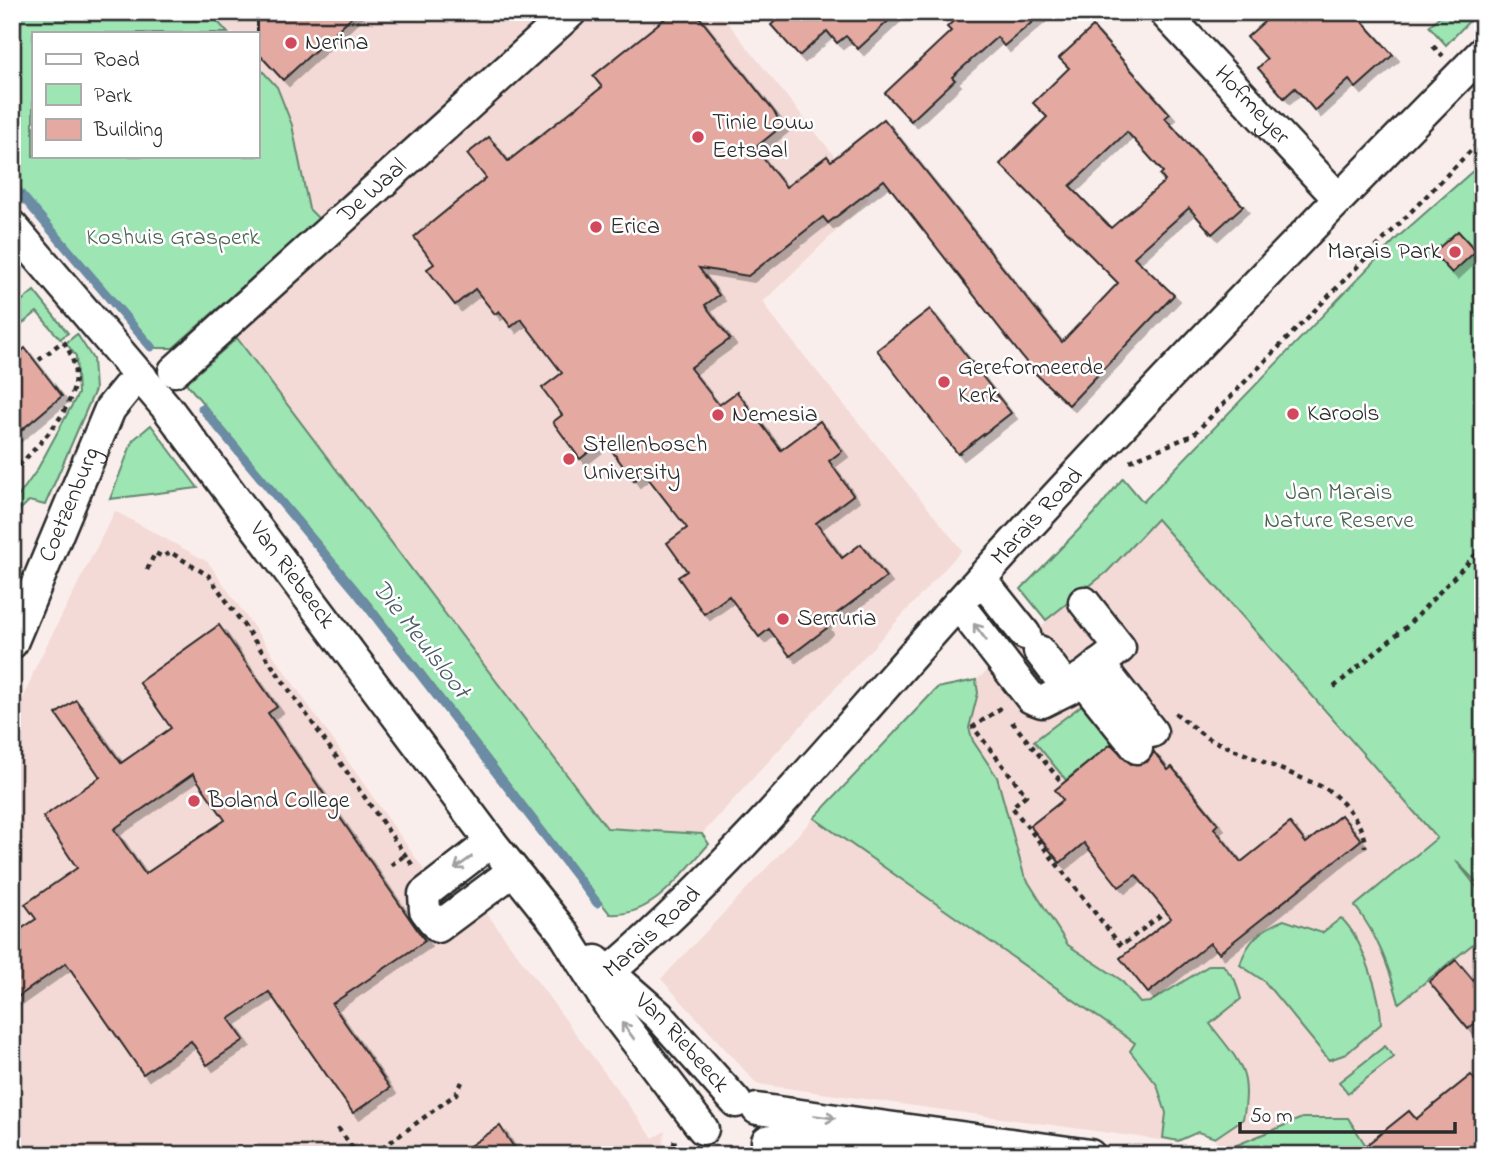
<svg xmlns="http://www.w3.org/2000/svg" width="1495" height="1167" font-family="'Indie Flower',sans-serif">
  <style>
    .built { fill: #f3dad6; fill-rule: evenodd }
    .green { fill: #9de5b3; stroke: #64886f; stroke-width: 2 }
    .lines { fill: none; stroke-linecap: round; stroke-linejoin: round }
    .stream { stroke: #6c8ba4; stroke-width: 9 }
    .building { fill: #e4aaa2; stroke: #2b2b2b; stroke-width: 2; fill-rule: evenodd; filter: url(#shadow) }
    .minor-casing { stroke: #2b2b2b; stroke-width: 35 }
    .path { stroke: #2b2b2b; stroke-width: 4.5; stroke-dasharray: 5 5; stroke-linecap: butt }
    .minor { stroke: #fff; stroke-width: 30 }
    .oneway { stroke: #a0a0a0 }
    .poi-dot { fill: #d1495b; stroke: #fff; stroke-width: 2.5 }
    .labels { text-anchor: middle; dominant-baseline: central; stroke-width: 5; stroke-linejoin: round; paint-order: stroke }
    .poi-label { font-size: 24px; fill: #2b2b2b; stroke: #fff; text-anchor: start }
    .street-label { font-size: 24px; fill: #2b2b2b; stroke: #fff }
    .park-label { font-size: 24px; fill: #4d6354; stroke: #fff }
    .water-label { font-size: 26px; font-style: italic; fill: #4b5b67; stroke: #fff }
  </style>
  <defs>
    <filter id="shadow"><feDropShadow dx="6" dy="6" stdDeviation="0" flood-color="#0004"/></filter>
  </defs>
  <rect width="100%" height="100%" fill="#faeeec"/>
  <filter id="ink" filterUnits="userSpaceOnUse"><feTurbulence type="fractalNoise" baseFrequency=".0143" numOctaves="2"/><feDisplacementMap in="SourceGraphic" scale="14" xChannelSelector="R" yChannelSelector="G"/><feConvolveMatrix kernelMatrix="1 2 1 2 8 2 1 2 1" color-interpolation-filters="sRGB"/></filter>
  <g filter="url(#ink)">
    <!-- built -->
    <g class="built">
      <path d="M 12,12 L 546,12 L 182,343 L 164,350 L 156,348 L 12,179 ZM 33,33 L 257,33 L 257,156 L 33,156 Z"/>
      <polygon points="594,12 719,12 869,199 764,301 768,311 962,550 702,834 709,844 655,901 625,915 610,914 370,603 186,383"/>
      <polygon points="1123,478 1338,728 1483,889 1483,1155 1220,1155 1215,1138 1205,1133 1186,1136 1178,1141 1160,1140 757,1084 661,979 937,688 976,680 1046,622 1021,589 1094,514"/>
      <polygon points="115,511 208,562 427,874 460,877 653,1138 665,1131 661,1155 12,1155 12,728 36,666"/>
    </g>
    <!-- green -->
    <g class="green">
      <polygon points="12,12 209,12 228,33 33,33 33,156 257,156 257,65 277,87 292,125 309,209 319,219 173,348 156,348 12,179"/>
      <polygon points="1444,12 1478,12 1446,45 1429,26"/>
      <path d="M 1483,162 L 1483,889 L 1456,861 L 1483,895 L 1483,936 L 1399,1003 C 1389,967 1378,936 1355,906 L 1437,838 L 1157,519 L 1107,572 L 1046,620 L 1021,589 L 1094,514 L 1123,478 L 1143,502 L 1398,237 Z"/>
      <polygon points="34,291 68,333 60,339 37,312 12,332 12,309"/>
      <polygon points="77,334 93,359 95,390 45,505 29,501 21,509 13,504 37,470 78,394 76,356 66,343"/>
      <path d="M 237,338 L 607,828 L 702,834 L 709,844 C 682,873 654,917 610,914 L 370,603 L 186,383 Z"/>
      <polygon points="151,425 198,488 110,499 133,440"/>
      <path d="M 976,680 L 978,693 L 969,728 L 973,741 L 997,777 L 1024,875 L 1068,945 L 1121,980 L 1140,1003 L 1150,1002 L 1210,965 L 1223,965 L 1235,980 L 1241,999 L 1210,1024 C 1238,1061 1253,1070 1243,1119 L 1215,1138 L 1198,1132 L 1178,1141 L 1163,1138 L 1166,1113 L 1157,1085 L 1130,1051 L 1135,1043 L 814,818 L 937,688 Z"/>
      <polygon points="1082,705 1088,707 1115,741 1066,780 1034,741"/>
      <path d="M 1341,918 C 1362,937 1381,996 1381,1024 L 1346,1054 L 1329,1060 L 1264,981 L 1240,965 C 1247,941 1261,929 1284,920 L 1322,933 Z"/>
      <polygon points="1385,1046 1394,1057 1348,1093 1339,1082"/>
      <polygon points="1302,1118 1348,1118 1372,1155 1220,1155 1220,1152"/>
    </g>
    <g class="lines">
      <!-- stream -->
      <g class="stream">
        <polyline points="12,184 151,347"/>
        <polyline points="202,408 354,589 597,903"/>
      </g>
    </g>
    <!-- building -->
    <g class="building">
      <polygon points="257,12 357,12 283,80 257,52"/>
      <path d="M 673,12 L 695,12 L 775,113 L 782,126 L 755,148 L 786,187 L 827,156 L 831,161 L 884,119 L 1062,342 L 1118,283 L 1000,164 L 1047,117 L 1033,103 L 1069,68 L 1059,58 L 1093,27 L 1170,114 L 1165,118 L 1243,206 L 1212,234 L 1189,208 L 1134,257 L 1174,295 L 1069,405 L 1034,372 L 884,180 L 828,223 L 823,217 L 748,276 L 699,268 L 719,295 L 705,305 L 730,339 L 690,368 L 719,405 L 737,392 L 781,450 L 820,421 L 842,451 L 829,461 L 853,495 L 816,523 L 842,558 L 861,544 L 886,577 L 824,623 L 827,628 L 790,656 L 769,629 L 759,637 L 729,596 L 704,614 L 678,577 L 687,571 L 667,543 L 687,528 L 644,473 L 634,481 L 604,440 L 580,459 L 553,422 L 562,415 L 542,388 L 562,373 L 521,319 L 511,327 L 499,311 L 495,314 L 475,289 L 455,305 L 427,269 L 434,264 L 414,237 L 486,178 L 467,154 L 489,137 L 508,161 L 602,87 L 593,76 ZM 1127,132 L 1163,172 L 1160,175 L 1165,181 L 1111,228 L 1070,186 Z"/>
      <polygon points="785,12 898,12 858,49 846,36 837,43 827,31 799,56 771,25"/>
      <polygon points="963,12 1044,12 1004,46 997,37 952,77 955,80 911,121 885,93 951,31 947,27"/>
      <polygon points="1275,12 1354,12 1393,55 1356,88 1349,80 1315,111 1295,88 1284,98 1258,68 1267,59 1247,37"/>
      <polygon points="1458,231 1476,251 1452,273 1433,253"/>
      <polygon points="930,309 1011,413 958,454 877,350"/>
      <polygon points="25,348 62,396 12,438 12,360"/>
      <path d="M 219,625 L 277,707 L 268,713 L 425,941 L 332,1004 L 390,1088 L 353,1113 L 269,992 L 229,1019 L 244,1040 L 207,1065 L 191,1041 L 143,1074 L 66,963 L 12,1001 L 12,935 L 36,919 L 25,904 L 77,868 L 43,817 L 100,777 L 56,714 L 76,700 L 121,763 L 171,728 L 139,682 ZM 193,774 L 225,820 L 145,874 L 114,829 Z"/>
      <polygon points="1111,744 1131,764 1147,762 1154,752 1168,770 1172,767 1218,824 1214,828 1241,862 1290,823 1306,843 1341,815 1361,840 1219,953 1210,943 1148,993 1120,958 1171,918 1136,875 1119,887 1084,843 1060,863 1030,826 1063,800 1055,790"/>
      <polygon points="1456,960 1483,992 1483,1017 1468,1029 1429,982"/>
      <polygon points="1471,1075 1483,1090 1483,1155 1354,1155 1409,1111 1416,1119"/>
      <polygon points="500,1126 519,1155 456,1155"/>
    </g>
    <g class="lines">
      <!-- minor casing -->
      <g class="minor-casing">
        <g id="minor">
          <path id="s1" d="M 1164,12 L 1338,198"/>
          <path id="s2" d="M 12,226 L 167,408 L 491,842 L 563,932 L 610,1007 L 703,1129"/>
          <path id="s3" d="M 174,371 L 571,12"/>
          <polyline points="981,579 1025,634"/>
          <polyline points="958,604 1031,698 1042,702 1068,689 1120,648 1084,602"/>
          <path id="s4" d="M 12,643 L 110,409 L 127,388 L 142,377"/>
          <polyline points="1039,651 1068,689"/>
          <polyline points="1099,664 1152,732"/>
          <polyline points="1081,678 1137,748"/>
          <polyline points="491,842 424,894 425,910 438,927 513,871"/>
          <path id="s5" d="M 596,961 L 659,1016 L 736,1102"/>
          <path id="s6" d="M 595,984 C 736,867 851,721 974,586 C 1139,404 1310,227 1483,52"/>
          <polyline points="757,1109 1090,1155"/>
          <polyline points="767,1141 813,1138 948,1154"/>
        </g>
      </g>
      <!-- path -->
      <g class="path">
        <polyline points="1433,46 1443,56"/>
        <polyline points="39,360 63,341"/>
        <polyline points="1130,461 1193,435 1483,138"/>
        <path d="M 12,473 C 45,437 99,391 63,341"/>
        <polyline points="147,570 155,553 163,557 170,552 209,576 413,866"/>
        <polyline points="1334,687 1406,627 1483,547"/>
        <polyline points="1001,708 973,727 1026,795 1012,807 1121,946 1161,915"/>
        <path d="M 1175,713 L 1207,738 L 1325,788 C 1343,800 1365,825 1365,847"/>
        <polyline points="1012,722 1063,784"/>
        <polyline points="391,865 405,855"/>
        <polyline points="338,1128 358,1155"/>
        <polyline points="379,1155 377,1152 456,1094 464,1078"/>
        <polyline points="672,1155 675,1139"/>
      </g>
      <!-- minor -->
      <use href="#minor" class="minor"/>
    </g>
    <!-- one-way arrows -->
    <defs><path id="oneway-shaft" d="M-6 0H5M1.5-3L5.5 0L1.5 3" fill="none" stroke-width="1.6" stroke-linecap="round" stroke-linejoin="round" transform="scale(1.75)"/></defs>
    <g class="oneway">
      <use href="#oneway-shaft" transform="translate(980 632) rotate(-127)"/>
      <use href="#oneway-shaft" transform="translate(463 863) rotate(144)"/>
      <use href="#oneway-shaft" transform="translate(628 1031) rotate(-127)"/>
      <use href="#oneway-shaft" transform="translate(825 1117) rotate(7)"/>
    </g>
  </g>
  <!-- markers -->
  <g class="poi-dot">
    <circle cx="291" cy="43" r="7"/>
    <circle cx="698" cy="137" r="7"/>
    <circle cx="596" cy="227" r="7"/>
    <circle cx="1455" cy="252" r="7"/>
    <circle cx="944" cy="382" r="7"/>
    <circle cx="1293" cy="414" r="7"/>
    <circle cx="718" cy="415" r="7"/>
    <circle cx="569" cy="459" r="7"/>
    <circle cx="783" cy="619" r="7"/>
    <circle cx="194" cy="801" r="7"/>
  </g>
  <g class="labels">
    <!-- poi labels -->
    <g class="poi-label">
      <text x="305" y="43">Nerina</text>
      <text x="712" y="123">Tinie Louw<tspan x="712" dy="28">Eetsaal</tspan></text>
      <text x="610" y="227">Erica</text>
      <text x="1441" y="252" text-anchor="end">Marais Park</text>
      <text x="958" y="368">Gereformeerde<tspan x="958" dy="28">Kerk</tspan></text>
      <text x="1307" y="414">Karools</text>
      <text x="732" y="415">Nemesia</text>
      <text x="583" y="445">Stellenbosch<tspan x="583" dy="28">University</tspan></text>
      <text x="797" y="619">Serruria</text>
      <text x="208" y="801">Boland College</text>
    </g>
    <!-- street labels -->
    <g class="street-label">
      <text stroke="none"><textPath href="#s1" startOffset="128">Hofmeyer</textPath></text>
      <text stroke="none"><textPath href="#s3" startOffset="268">De Waal</textPath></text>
      <text stroke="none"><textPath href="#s4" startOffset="150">Coetzenburg</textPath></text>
      <text stroke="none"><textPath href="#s6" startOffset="644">Marais Road</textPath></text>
      <text stroke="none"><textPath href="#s2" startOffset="448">Van Riebeeck</textPath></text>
      <text stroke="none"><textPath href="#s6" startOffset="77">Marais Road</textPath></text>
      <text stroke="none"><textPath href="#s5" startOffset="119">Van Riebeeck</textPath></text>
    </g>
    <!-- park labels -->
    <g class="park-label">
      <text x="173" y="238">Koshuis Grasperk</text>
      <text x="1339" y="493">Jan Marais<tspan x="1339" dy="28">Nature Reserve</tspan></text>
    </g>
    <!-- water labels -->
    <g class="water-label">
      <text transform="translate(420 640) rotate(52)">Die Meulsloot</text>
    </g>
  </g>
  <!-- margin -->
  <rect width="1495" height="1167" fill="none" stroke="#fff" stroke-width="42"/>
  <rect x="21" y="21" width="1453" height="1125" fill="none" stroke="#2b2b2b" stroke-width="2.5" filter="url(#ink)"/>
  <!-- legend -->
  <rect x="32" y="32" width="228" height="126" fill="#ffffff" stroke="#aaaaaa" stroke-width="2"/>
  <rect x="46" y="54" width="35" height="10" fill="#ffffff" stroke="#aaaaaa" stroke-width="2"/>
  <text x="94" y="66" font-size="21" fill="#2b2b2b">Road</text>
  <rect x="46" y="84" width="35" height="21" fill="#9de5b3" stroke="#aaaaaa" stroke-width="2"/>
  <text x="94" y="102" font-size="21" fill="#2b2b2b">Park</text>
  <rect x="46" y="119" width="35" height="21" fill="#e4aaa2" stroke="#aaaaaa" stroke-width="2"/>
  <text x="94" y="136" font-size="21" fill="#2b2b2b">Building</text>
  <!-- scale -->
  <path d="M1240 1122v10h215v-10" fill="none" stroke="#2b2b2b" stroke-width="3.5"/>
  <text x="1250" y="1122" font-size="21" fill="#2b2b2b" stroke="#ffffff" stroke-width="5" paint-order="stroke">50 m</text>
</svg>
